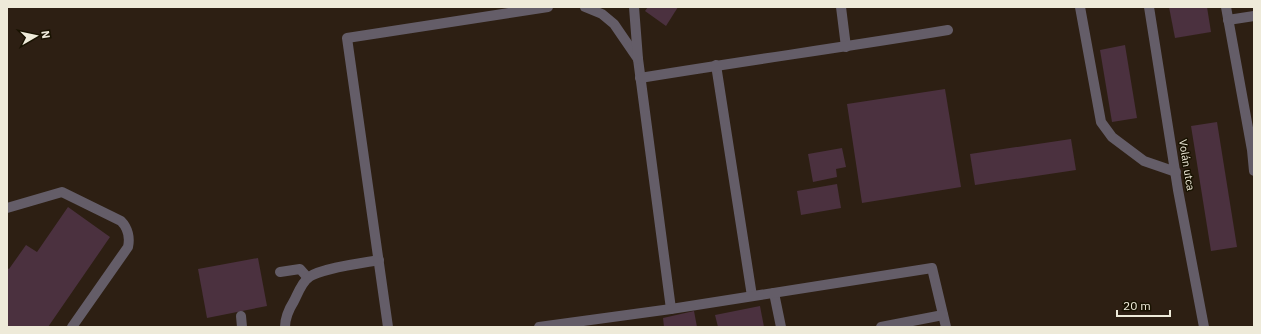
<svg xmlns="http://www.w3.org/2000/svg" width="1261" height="334" font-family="'IBM Plex Sans',sans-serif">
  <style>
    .industrial { fill: #2d1f13 }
    .building { fill: #4b313f }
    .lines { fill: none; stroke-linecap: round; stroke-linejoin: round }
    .minor { stroke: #645d68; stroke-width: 10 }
    .labels { text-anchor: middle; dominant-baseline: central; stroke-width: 3; stroke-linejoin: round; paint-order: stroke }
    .street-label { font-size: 11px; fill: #eeead9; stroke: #181200 }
  </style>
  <rect width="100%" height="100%" fill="#211b01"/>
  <!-- industrial -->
  <rect class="industrial" x="7" y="7" width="1247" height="320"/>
  <!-- building -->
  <g class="building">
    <polygon points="648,7 678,7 666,26 645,11"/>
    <polygon points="1169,7 1207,7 1211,32 1175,38"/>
    <polygon points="1125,45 1137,118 1112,122 1100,50"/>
    <polygon points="945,89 961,187 862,203 847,104"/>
    <polygon points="1217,122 1237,247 1211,251 1191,126"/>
    <polygon points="1071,139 1076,170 975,185 970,154"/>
    <polygon points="842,148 846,167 836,169 837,177 813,182 808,154"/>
    <polygon points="837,184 841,208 801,215 797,191"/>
    <polygon points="68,207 110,237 48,327 7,327 7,268 9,269 26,245 37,252"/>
    <polygon points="258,258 267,306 207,318 198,269"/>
    <polygon points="760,306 764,327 718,327 715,315"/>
    <polygon points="694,311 697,327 664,327 663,318"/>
  </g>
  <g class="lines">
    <!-- minor -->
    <g class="minor">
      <polyline points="585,7 602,14 614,24 638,59 671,309"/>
      <polyline points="634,7 638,59"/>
      <polyline points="841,7 846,47"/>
      <polyline points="1080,7 1101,122 1112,137 1144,161 1176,172"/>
      <polyline points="1149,7 1178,190 1204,327"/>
      <polyline points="1226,7 1252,150 1254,171"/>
      <polyline points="1228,20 1254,16"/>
      <polyline points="716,65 752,296"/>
      <path d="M 640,78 C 743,61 846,47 948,30"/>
      <path d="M 7,208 L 62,192 L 121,221 C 128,228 130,238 128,247 L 72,327"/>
      <polyline points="280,272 300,269 308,278"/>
      <polyline points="774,293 781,327"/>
      <polyline points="241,316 242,327"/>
      <path d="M 285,327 C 285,318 289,309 294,301 C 298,293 302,282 309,277 C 322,268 362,263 379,260"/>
      <polyline points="388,327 347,38 548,7"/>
      <polyline points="539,327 671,309 932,268 946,327"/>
      <polyline points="881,327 943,315"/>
    </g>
  </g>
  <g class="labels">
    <!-- street labels -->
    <g class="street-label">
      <text transform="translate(1187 165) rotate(81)">Volán utca</text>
    </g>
  </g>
  <!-- border -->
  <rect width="1261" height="334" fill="none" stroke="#eeead9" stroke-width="16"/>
  <!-- north arrow -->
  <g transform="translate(36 36) rotate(81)" stroke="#181200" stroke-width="3" paint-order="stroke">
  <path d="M0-3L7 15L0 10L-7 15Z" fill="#eeead9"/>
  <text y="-6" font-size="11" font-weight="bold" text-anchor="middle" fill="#eeead9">N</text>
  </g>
  <!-- scale -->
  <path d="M1117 310v6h53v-6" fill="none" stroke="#eeead9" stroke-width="2"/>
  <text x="1123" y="310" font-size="12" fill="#eeead9" stroke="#181200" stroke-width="3" paint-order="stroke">20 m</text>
</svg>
